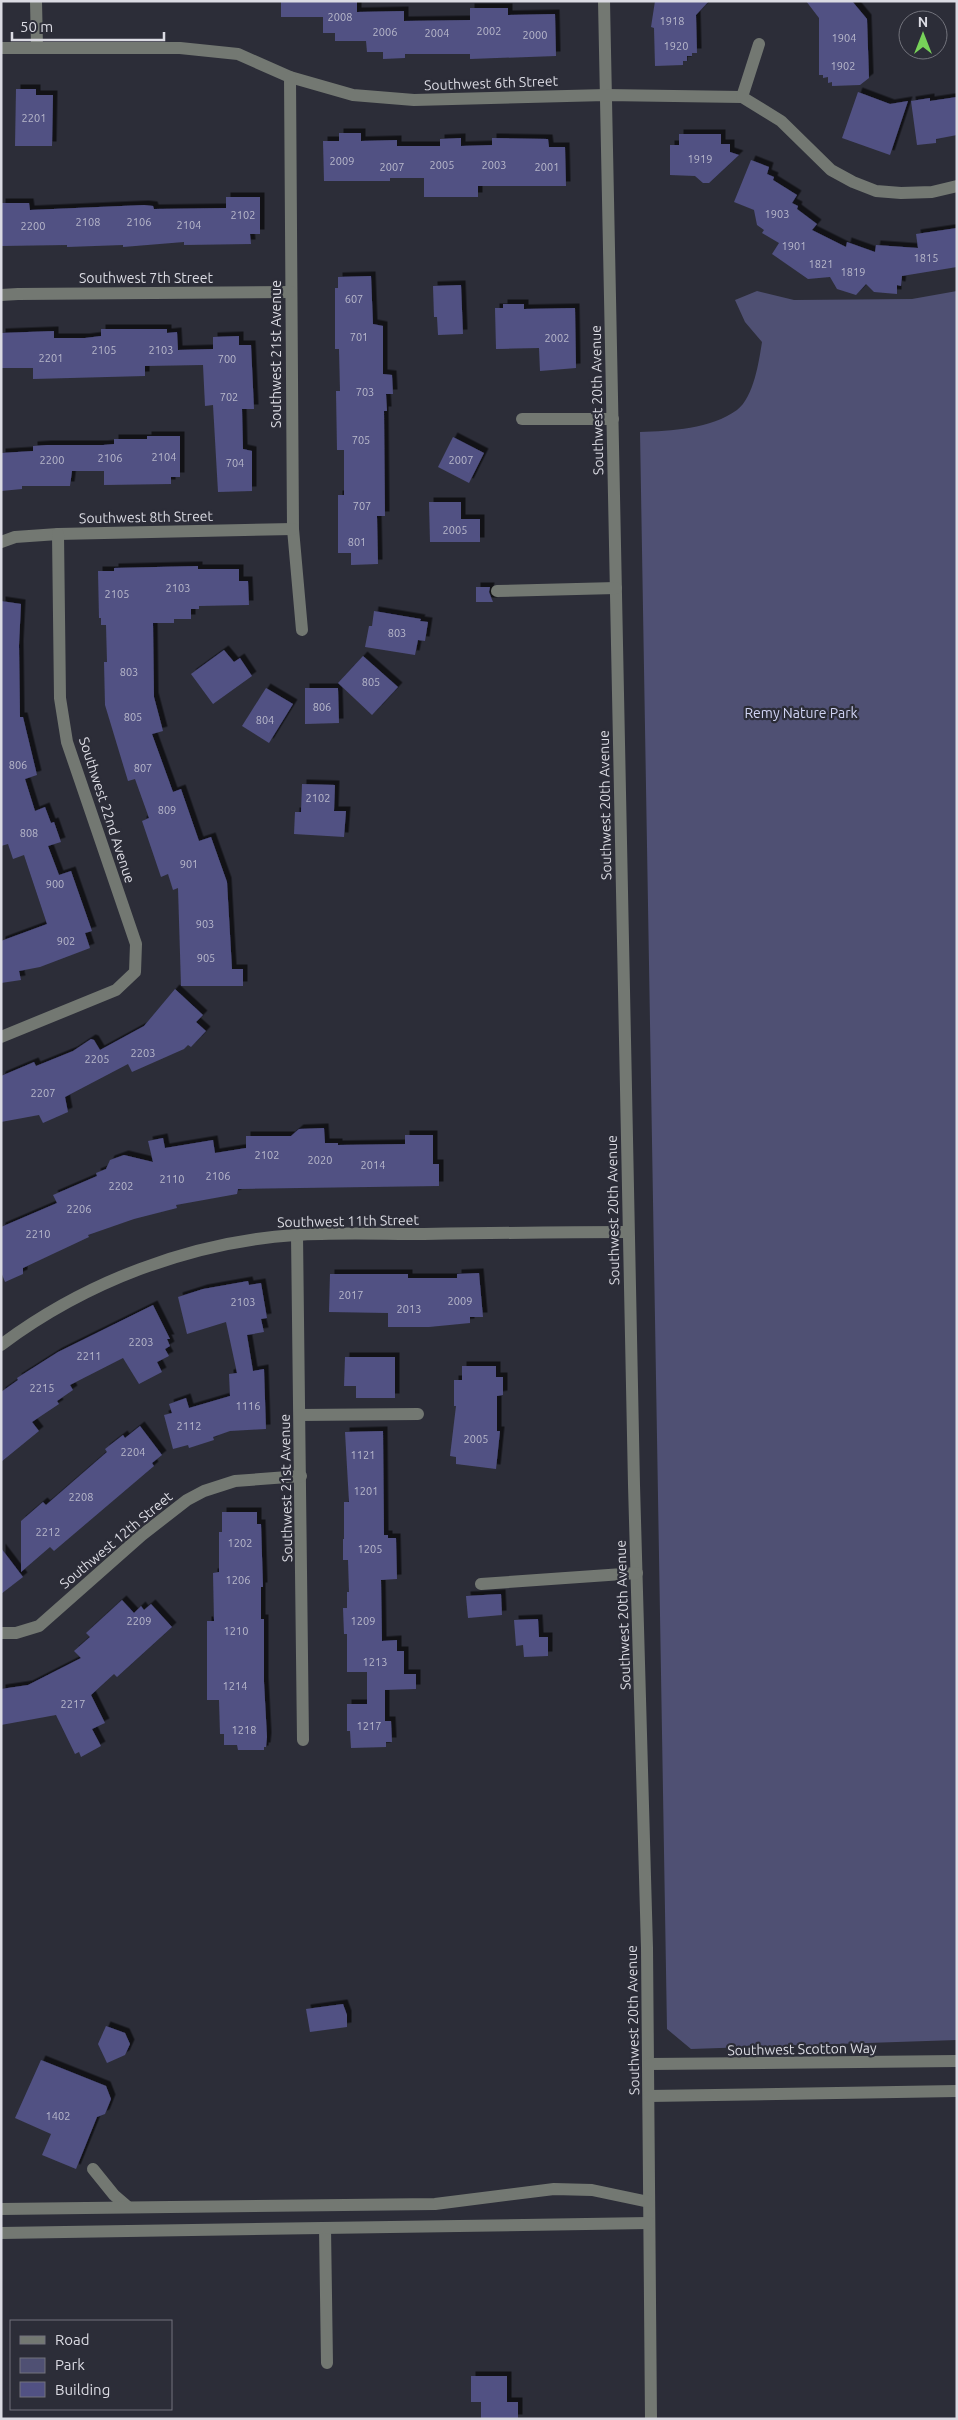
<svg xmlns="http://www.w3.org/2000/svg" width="958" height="2420" font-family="Ubuntu,sans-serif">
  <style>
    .green { fill: #4f5073 }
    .building { fill: #515183; filter: url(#shadow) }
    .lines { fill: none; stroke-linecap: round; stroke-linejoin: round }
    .minor { stroke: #737872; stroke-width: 12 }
    .labels { text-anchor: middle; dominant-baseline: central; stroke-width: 4.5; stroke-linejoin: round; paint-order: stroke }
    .number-label { font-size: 11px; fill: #b8b8cb }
    .street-label { font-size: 14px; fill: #dbdbe3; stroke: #2c2d38 }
    .park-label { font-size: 14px; fill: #d1d4f4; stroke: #2c2d38 }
  </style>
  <defs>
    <filter id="shadow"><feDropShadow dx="4.5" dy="-4.5" stdDeviation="0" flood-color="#0009"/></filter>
  </defs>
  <rect width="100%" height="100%" fill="#2c2d38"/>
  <!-- green -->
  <path class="green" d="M 757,291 L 794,300 L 912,299 L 957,291 L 957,2040 L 691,2049 L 667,2029 L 640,432 C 671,431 711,429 737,410 C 754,397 759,361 762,342 L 745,322 L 735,300 Z"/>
  <!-- building -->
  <g class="building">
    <polygon points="281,1 357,1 357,12 404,11 404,21 470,20 470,8 508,8 508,15 555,14 556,56 470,59 470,54 405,54 405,58 383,59 383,52 367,52 366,41 335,41 335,33 323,33 323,17 281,17"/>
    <polygon points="655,1 709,1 696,15 697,53 692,53 692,56 687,56 687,61 683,61 683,65 655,66 654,28 651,27"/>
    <polygon points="806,1 852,1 867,19 869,78 860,85 832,86 832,82 828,83 828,77 823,78 823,75 819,75 819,18"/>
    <polygon points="16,89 36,89 36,95 53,95 52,146 15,146"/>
    <polygon points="858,92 890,104 908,101 890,155 842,138"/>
    <polygon points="957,97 957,135 936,139 936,143 917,145 911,101 930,98 930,101"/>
    <polygon points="339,133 361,133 361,141 397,140 397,146 440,146 440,139 461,138 461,146 492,145 492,138 548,139 549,147 565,147 566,186 478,186 478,197 424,197 424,178 390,178 390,181 324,181 323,141 339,141"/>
    <polygon points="679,134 721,134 721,144 730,144 730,152 739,155 709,183 703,183 695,176 670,175 670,145 679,145"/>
    <polygon points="751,160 769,167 767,174 774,177 773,180 797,195 792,203 798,206 797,209 817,224 812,230 846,247 847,242 875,252 876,245 918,248 916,234 957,228 957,267 902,276 901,286 897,285 897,294 874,292 866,284 856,295 837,289 830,277 808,279 772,254 779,243 762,233 764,230 757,225 754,210 734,202"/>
    <polygon points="226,197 260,197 260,234 250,234 251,244 184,245 184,242 123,247 123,245 67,247 67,245 1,246 1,203 29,203 30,210 144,205 153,206 154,209 226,208"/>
    <polygon points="371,276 373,324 383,326 383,374 392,375 393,394 386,394 387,411 384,411 385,516 377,516 378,564 351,565 351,553 338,553 338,495 344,495 344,450 337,450 336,391 340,391 339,349 335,349 335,288 338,288 338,277"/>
    <polygon points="461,285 463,334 438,335 437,317 434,317 433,286"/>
    <polygon points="503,304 524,304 524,309 575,308 576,368 540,371 539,348 496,349 495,308 503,308"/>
    <polygon points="101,329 167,329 167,333 177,332 178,350 213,349 213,337 239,336 239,345 251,345 254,409 242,409 243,449 252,451 252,491 218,492 213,405 205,406 203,365 145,366 145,376 33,379 33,368 1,368 1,333 54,331 54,338 85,338 101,336"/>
    <polygon points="147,436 180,436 180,477 171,477 171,484 104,485 104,471 72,471 70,486 22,486 22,489 1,491 1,453 33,451 33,446 47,445 103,445 114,444 114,439 147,439"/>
    <polygon points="453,437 484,453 469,483 438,467"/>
    <polygon points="429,502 461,502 461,519 480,519 480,542 430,542"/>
    <polygon points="198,566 198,569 239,569 239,581 248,581 249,605 199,606 199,609 191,609 191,619 174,619 174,623 153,623 154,697 163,731 152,734 173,792 181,789 199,841 211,837 227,882 232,969 243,969 243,986 181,986 178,888 173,890 168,874 161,877 142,821 149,818 135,779 128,781 105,705 104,662 107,662 106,625 101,625 101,618 99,618 98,571 114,571 114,568"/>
    <polygon points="476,587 490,587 489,592 493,602 476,602"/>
    <polygon points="1,601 21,604 19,645 20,717 23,717 37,775 25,779 35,811 45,807 51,823 54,822 61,842 48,846 59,875 71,871 92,931 85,933 90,948 40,967 19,971 21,980 1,983 1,941 47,924 24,855 13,859 8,844 1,846"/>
    <polygon points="374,611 421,619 420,621 428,622 425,641 418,640 415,655 365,647 369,626 372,626"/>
    <polygon points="224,650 234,662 240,658 252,676 213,704 191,674"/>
    <polygon points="363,656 398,687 372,715 338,683"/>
    <polygon points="266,688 293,704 269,743 242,726"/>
    <polygon points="305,688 338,688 339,723 305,724"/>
    <polygon points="302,784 335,785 334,811 346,811 344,837 294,834 295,812 301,812"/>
    <polygon points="175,989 203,1015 196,1022 206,1031 191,1047 188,1045 184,1049 132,1072 128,1064 65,1097 68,1112 43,1123 39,1115 1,1122 1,1076 34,1062 36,1066 73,1051 91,1039 94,1040 100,1050 144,1026"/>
    <polygon points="324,1128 325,1143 338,1143 338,1145 405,1144 405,1135 433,1135 433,1164 439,1164 439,1186 238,1189 237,1194 176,1205 177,1208 134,1219 88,1235 89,1237 23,1268 23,1274 5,1282 1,1272 1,1227 57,1203 53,1195 97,1176 96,1173 106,1169 110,1160 124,1155 153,1162 148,1141 163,1138 165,1148 213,1140 215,1153 246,1148 246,1136 291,1136 299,1129"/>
    <polygon points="479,1273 483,1317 470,1317 470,1323 429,1327 388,1327 388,1313 329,1312 330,1274 408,1274 408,1278 457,1278 457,1274"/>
    <polygon points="248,1281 249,1285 261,1283 267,1318 261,1319 264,1332 247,1335 253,1371 264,1369 266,1429 230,1431 213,1437 214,1440 189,1448 188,1445 173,1449 164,1415 172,1413 169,1404 186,1398 189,1408 230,1396 229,1374 237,1373 226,1322 187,1334 178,1297 203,1289"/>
    <polygon points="153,1305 170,1339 167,1339 170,1346 165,1349 169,1356 157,1362 162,1372 139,1384 123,1358 70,1385 73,1390 57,1401 59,1404 32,1422 39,1431 1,1462 1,1392 18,1380 17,1378 58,1352"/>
    <polygon points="345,1357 395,1357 395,1398 356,1398 356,1386 344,1386"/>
    <polygon points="462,1366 496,1366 496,1377 503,1377 503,1395 497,1396 497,1431 500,1431 496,1469 456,1464 456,1457 450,1456 456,1406 454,1406 454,1380 462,1380"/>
    <polygon points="140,1426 162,1455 152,1463 154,1466 54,1551 50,1547 21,1572 21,1521 43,1502 46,1505 107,1452 105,1449 123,1435 125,1438"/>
    <polygon points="383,1431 384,1535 388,1535 388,1538 396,1538 397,1579 381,1580 382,1641 397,1640 397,1651 404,1651 404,1674 416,1674 416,1689 385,1690 385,1721 391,1721 392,1742 386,1742 386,1747 351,1748 350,1731 347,1731 347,1704 367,1704 367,1672 347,1672 347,1634 344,1634 343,1608 347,1608 347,1592 349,1592 348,1560 343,1560 343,1539 344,1539 344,1502 349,1502 345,1432"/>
    <polygon points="222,1512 257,1512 257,1524 261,1524 263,1587 261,1587 261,1619 264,1619 264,1682 267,1737 266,1747 264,1747 264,1750 238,1750 237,1745 224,1745 224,1734 220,1734 219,1700 207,1700 207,1621 214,1621 213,1573 219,1572 219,1532 222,1532"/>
    <polygon points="1,1548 23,1577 1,1594"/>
    <polygon points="501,1594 502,1615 468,1618 466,1596"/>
    <polygon points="122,1600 134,1613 141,1606 144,1610 151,1604 172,1627 117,1677 114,1674 91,1695 105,1723 92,1729 101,1746 81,1757 79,1752 75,1754 56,1715 1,1725 1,1689 28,1685 81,1658 74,1651 90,1637 86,1633"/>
    <polygon points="538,1619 539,1637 548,1637 548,1656 524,1657 523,1645 516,1646 514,1620"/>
    <polygon points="343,2004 347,2015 347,2027 310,2032 306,2009"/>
    <polygon points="106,2026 125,2033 130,2044 125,2055 107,2063 98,2044"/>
    <polygon points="41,2060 106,2086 111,2099 105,2114 97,2117 76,2169 42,2155 51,2134 15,2118"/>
    <polygon points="471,2376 507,2376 507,2402 518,2402 518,2419 481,2419 481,2402 471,2402"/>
  </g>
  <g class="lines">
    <!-- minor -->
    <g class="minor">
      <polyline points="36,1 37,48"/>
      <polyline points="604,1 634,1485 647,1948 651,2419"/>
      <polyline points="1,48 180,48 238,54 290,77 353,95 414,100 606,95 742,97 781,121 831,170 853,182 876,191 901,193 932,192 957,186"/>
      <polyline points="290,77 293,529 302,630"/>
      <polyline points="742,97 759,44"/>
      <polyline points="1,295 18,294 291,292"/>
      <polyline points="522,419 613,419"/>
      <polyline points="1,542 15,537 58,534 293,529"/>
      <polyline points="497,591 616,588"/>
      <polyline points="1,1037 116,990 135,972 136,944 67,742 60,698 58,534"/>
      <polyline points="297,1235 303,1740"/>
      <path d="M 1,1345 C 85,1282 190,1242 295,1235 C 338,1232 381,1234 424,1234 C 492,1233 560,1232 628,1232"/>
      <polyline points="300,1415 418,1414"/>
      <polyline points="481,1584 637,1573"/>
      <polyline points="1,1633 16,1633 39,1626 142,1535 187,1500 204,1491 235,1481 301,1476"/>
      <polyline points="649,2064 957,2061"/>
      <polyline points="649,2096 957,2091"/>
      <polyline points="93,2169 114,2195 128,2207"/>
      <polyline points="1,2209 435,2204 554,2189 592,2190 649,2202"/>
      <polyline points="325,2228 327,2363"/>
      <polyline points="1,2233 649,2223"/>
    </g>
  </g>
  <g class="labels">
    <!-- number labels -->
    <g class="number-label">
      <text x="340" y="17">2008</text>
      <text x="672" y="21">1918</text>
      <text x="489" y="31">2002</text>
      <text x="385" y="32">2006</text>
      <text x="437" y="33">2004</text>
      <text x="535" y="35">2000</text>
      <text x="844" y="38">1904</text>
      <text x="676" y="46">1920</text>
      <text x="843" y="66">1902</text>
      <text x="34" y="118">2201</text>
      <text x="700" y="159">1919</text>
      <text x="342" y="161">2009</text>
      <text x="442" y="165">2005</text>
      <text x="494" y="165">2003</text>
      <text x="392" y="167">2007</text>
      <text x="547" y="167">2001</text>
      <text x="777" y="214">1903</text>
      <text x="243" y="215">2102</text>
      <text x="88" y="222">2108</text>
      <text x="139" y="222">2106</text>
      <text x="189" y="225">2104</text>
      <text x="33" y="226">2200</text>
      <text x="794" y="246">1901</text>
      <text x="926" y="258">1815</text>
      <text x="821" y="264">1821</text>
      <text x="853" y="272">1819</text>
      <text x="354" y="299">607</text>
      <text x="359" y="337">701</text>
      <text x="557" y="338">2002</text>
      <text x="104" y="350">2105</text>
      <text x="161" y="350">2103</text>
      <text x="51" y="358">2201</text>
      <text x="227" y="359">700</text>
      <text x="365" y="392">703</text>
      <text x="229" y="397">702</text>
      <text x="361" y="440">705</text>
      <text x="164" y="457">2104</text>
      <text x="110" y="458">2106</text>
      <text x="52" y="460">2200</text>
      <text x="461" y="460">2007</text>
      <text x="235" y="463">704</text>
      <text x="362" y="506">707</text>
      <text x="455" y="530">2005</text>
      <text x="357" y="542">801</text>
      <text x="178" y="588">2103</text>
      <text x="117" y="594">2105</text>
      <text x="397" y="633">803</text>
      <text x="129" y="672">803</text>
      <text x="371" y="682">805</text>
      <text x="322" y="707">806</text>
      <text x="133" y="717">805</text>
      <text x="265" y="720">804</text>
      <text x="18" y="765">806</text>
      <text x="143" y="768">807</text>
      <text x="318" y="798">2102</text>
      <text x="167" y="810">809</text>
      <text x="29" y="833">808</text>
      <text x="189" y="864">901</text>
      <text x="55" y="884">900</text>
      <text x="205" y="924">903</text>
      <text x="66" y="941">902</text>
      <text x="206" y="958">905</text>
      <text x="143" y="1053">2203</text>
      <text x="97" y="1059">2205</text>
      <text x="43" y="1093">2207</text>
      <text x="267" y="1155">2102</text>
      <text x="320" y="1160">2020</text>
      <text x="373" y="1165">2014</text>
      <text x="218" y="1176">2106</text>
      <text x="172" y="1179">2110</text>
      <text x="121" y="1186">2202</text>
      <text x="79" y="1209">2206</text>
      <text x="38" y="1234">2210</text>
      <text x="351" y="1295">2017</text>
      <text x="460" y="1301">2009</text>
      <text x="243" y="1302">2103</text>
      <text x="409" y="1309">2013</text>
      <text x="141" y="1342">2203</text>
      <text x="89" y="1356">2211</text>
      <text x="42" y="1388">2215</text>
      <text x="248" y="1406">1116</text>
      <text x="189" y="1426">2112</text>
      <text x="476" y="1439">2005</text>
      <text x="133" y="1452">2204</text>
      <text x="363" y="1455">1121</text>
      <text x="366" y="1491">1201</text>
      <text x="81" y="1497">2208</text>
      <text x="48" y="1532">2212</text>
      <text x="240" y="1543">1202</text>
      <text x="370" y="1549">1205</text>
      <text x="238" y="1580">1206</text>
      <text x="139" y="1621">2209</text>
      <text x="363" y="1621">1209</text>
      <text x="236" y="1631">1210</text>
      <text x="375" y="1662">1213</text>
      <text x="235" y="1686">1214</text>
      <text x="73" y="1704">2217</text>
      <text x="369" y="1726">1217</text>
      <text x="244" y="1730">1218</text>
      <text x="58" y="2116">1402</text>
    </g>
    <!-- street labels -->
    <g class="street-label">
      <text transform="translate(491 83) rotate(-2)">Southwest 6th Street</text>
      <text x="146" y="278">Southwest 7th Street</text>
      <text transform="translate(276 354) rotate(-90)">Southwest 21st Avenue</text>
      <text transform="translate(597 400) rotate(-91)">Southwest 20th Avenue</text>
      <text transform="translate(146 517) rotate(-1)">Southwest 8th Street</text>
      <text transform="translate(605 805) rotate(-91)">Southwest 20th Avenue</text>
      <text transform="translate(107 810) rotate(72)">Southwest 22nd Avenue</text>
      <text transform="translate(613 1210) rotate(-91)">Southwest 20th Avenue</text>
      <text transform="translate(348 1221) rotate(-1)">Southwest 11th Street</text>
      <text transform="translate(286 1488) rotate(-91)">Southwest 21st Avenue</text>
      <text transform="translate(116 1540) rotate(-40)">Southwest 12th Street</text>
      <text transform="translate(623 1615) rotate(-92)">Southwest 20th Avenue</text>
      <text transform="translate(633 2020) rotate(-91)">Southwest 20th Avenue</text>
      <text transform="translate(802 2049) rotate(-1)">Southwest Scotton Way</text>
    </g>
    <!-- park labels -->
    <g class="park-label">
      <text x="801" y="713">Remy Nature Park</text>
    </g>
  </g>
  <!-- border -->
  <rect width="958" height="2420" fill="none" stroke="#dbdbe3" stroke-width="5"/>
  <!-- legend -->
  <rect x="10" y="2320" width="162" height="90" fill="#2c2d38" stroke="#72737c"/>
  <rect x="20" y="2336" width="25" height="8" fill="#737872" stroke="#72737c"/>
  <text x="55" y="2345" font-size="15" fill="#dbdbe3">Road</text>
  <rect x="20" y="2358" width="25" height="15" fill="#4f5073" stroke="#72737c"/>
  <text x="55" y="2370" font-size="15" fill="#dbdbe3">Park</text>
  <rect x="20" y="2382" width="25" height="15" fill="#515183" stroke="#72737c"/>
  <text x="55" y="2395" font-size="15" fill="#dbdbe3">Building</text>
  <!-- north arrow -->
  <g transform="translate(923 35)"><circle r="24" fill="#2c2d38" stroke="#72737c"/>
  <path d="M0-4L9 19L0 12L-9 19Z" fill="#77d259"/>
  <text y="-8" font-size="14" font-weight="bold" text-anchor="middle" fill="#dbdbe3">N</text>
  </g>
  <!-- scale -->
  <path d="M12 32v8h152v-8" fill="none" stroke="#dbdbe3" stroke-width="2.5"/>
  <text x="20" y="32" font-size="15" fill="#dbdbe3" stroke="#2c2d38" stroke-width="4" paint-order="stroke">50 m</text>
</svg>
